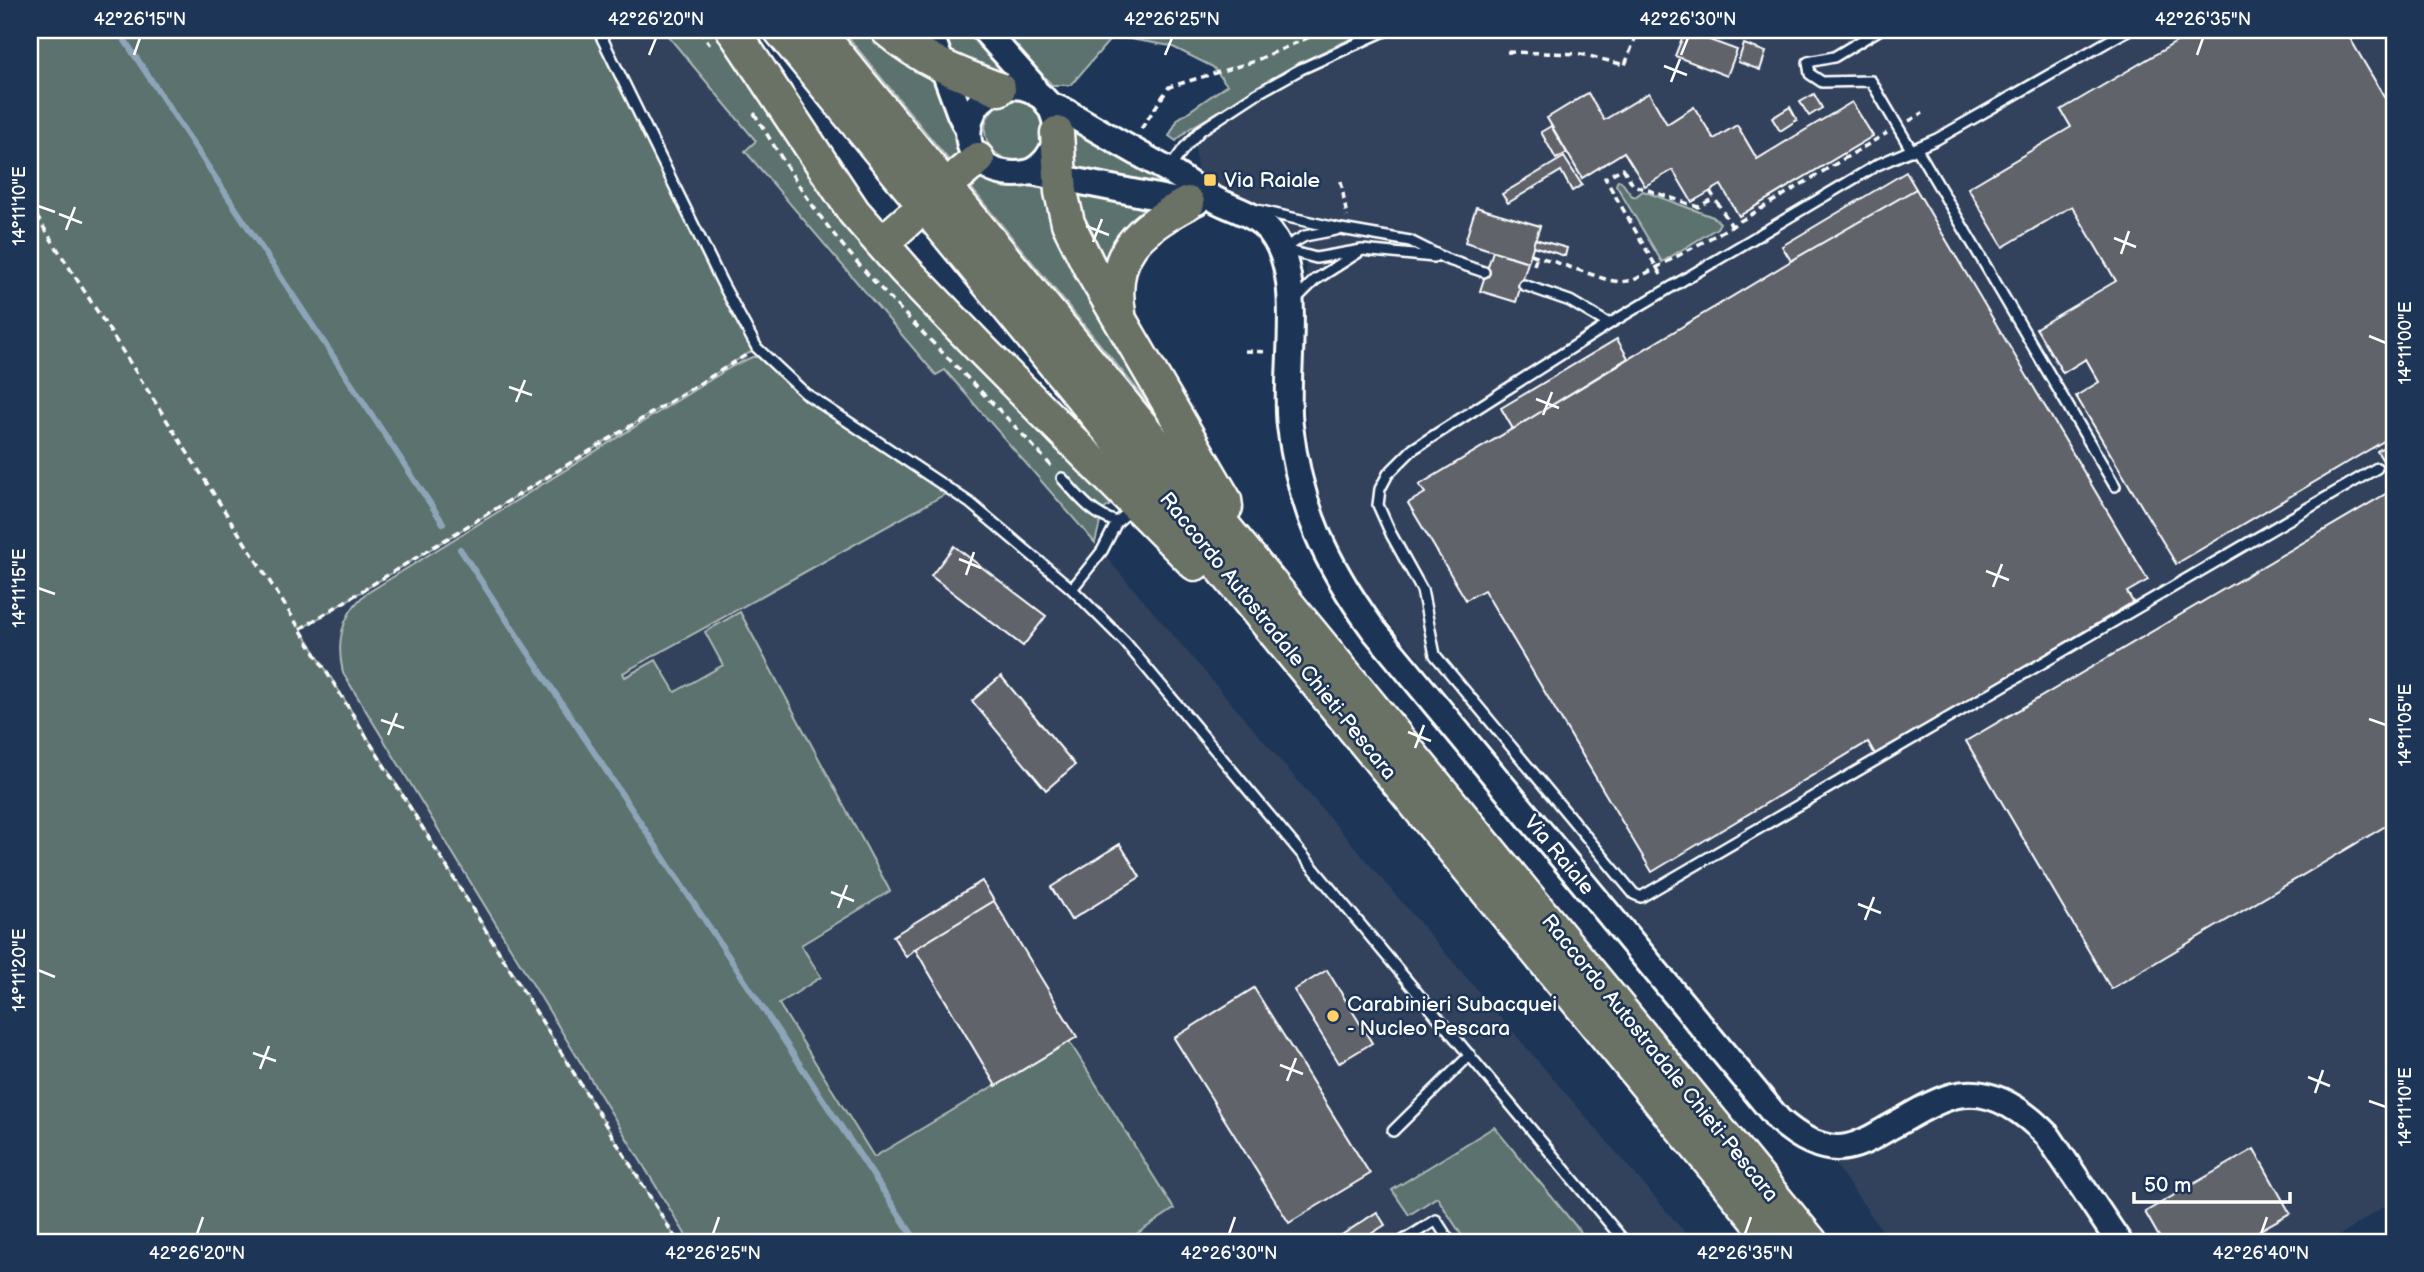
<svg xmlns="http://www.w3.org/2000/svg" width="2424" height="1272" font-family="'Balsamiq Sans',sans-serif">
  <style>
    .built { fill: #31435d }
    .green { fill: #5c726e; stroke: #aeb8b6; stroke-width: 2 }
    .lines { fill: none; stroke-linecap: round; stroke-linejoin: round }
    .stream { stroke: #8da5b8; stroke-width: 6 }
    .building { fill: #60646a; stroke: #fff; stroke-width: 2 }
    .lane-casing { stroke: #fff; stroke-width: 14 }
    .secondary-casing { stroke: #fff; stroke-width: 30 }
    .highway-casing { stroke: #fff; stroke-width: 37 }
    .path { stroke: #fff; stroke-width: 3.5; stroke-dasharray: 7 5; stroke-linecap: butt }
    .lane { stroke: #1d3557; stroke-width: 9 }
    .secondary { stroke: #1d3557; stroke-width: 24 }
    .highway { stroke: #6a7165; stroke-width: 32 }
    .ticks { fill: none; stroke: #fff; stroke-width: 2.5 }
    .poi-dot { fill: #ffd166; stroke: #1d3557; stroke-width: 2.5 }
    .labels { text-anchor: middle; dominant-baseline: central; stroke-width: 5; stroke-linejoin: round; paint-order: stroke }
    .poi-label { font-size: 21px; fill: #fff; stroke: #1d3557; text-anchor: start }
    .street-label { font-size: 21px; fill: #fff; stroke: #1d3557 }
    .neatline { fill: none; stroke: #fff; stroke-width: 2.5 }
    .ticks-label { font-size: 18px; text-anchor: middle; fill: #fff }
  </style>
  <rect width="100%" height="100%" fill="#1d3557"/>
  <filter id="ink" filterUnits="userSpaceOnUse"><feTurbulence type="fractalNoise" baseFrequency=".0143" numOctaves="2"/><feDisplacementMap in="SourceGraphic" scale="14" xChannelSelector="R" yChannelSelector="G"/><feConvolveMatrix kernelMatrix="1 2 1 2 8 2 1 2 1" color-interpolation-filters="sRGB"/></filter>
  <g filter="url(#ink)">
    <!-- built -->
    <g class="built">
      <polygon points="30,30 663,30 756,142 746,151 936,374 945,369 1693,1242 30,1242"/>
      <polygon points="1370,30 2394,30 2394,1200 2330,1242 1890,1242 1835,1164 1362,590 1333,539 1311,459 1301,361 1307,311 1306,266 1275,210 1248,202 1212,183 1197,169 1195,145 1189,129 1295,65"/>
    </g>
    <!-- green -->
    <g class="green">
      <polygon points="30,30 598,30 757,348 301,629 678,1242 30,1242"/>
      <polygon points="663,30 718,30 1114,496 1110,505 1103,510 1095,543 945,370 936,375 745,151 756,141"/>
      <polygon points="842,30 876,30 934,73 960,146 957,156 951,163"/>
      <polygon points="940,30 974,30 1019,78 950,58"/>
      <polygon points="998,30 1370,30 1295,65 1189,129 1176,141 1169,136 1178,119 1227,85 1213,67 1171,46 1113,36 1071,85 1052,85"/>
      <circle cx="1015" cy="130" r="30"/>
      <polygon points="1069,122 1184,192 1071,166"/>
      <polygon points="980,179 1049,189 1157,405 1153,409 972,189"/>
      <polygon points="1618,180 1621,181 1631,195 1635,197 1643,191 1713,217 1720,223 1717,228 1662,262 1616,185"/>
      <polygon points="1069,190 1163,205 1108,286"/>
      <path d="M 752,357 L 762,357 L 949,492 L 623,673 L 625,677 L 656,660 L 675,692 L 723,665 L 705,632 L 740,612 L 890,891 L 801,945 L 821,977 L 779,1004 L 874,1157 L 1069,1041 L 1174,1209 L 1132,1237 L 1135,1242 L 690,1242 L 343,673 C 336,642 341,617 364,595 L 731,367 Z"/>
      <polygon points="1494,1127 1589,1242 1466,1242 1437,1197 1409,1215 1392,1190"/>
    </g>
    <g class="lines">
      <!-- stream -->
      <g class="stream">
        <polyline points="118,30 443,523"/>
        <polyline points="460,549 917,1242"/>
      </g>
    </g>
    <!-- building -->
    <g class="building">
      <polygon points="2197,30 2345,30 2394,113 2394,435 2176,564 2076,396 2099,382 2086,359 2063,373 2036,328 2116,281 2072,206 2003,247 1968,188 2071,127 2061,110"/>
      <polygon points="1685,31 1737,50 1727,76 1675,56"/>
      <polygon points="1744,44 1766,52 1760,70 1738,62"/>
      <polygon points="1588,93 1604,120 1649,93 1667,124 1694,107 1714,139 1737,125 1757,159 1852,102 1873,136 1739,216 1721,185 1692,202 1673,170 1645,186 1624,152 1582,178 1547,118"/>
      <polygon points="1814,94 1822,108 1809,116 1800,102"/>
      <polygon points="1790,107 1797,120 1780,131 1772,118"/>
      <polygon points="1551,126 1567,153 1556,159 1541,132"/>
      <polygon points="1564,157 1582,185 1572,191 1561,171 1508,203 1502,194"/>
      <polygon points="1906,172 1916,189 1791,261 1782,246"/>
      <polygon points="1916,189 2148,580 2127,592 2133,602 1876,756 1868,742 1652,872 1484,590 1466,600 1408,503 1425,493 1419,485 1791,261"/>
      <polygon points="1476,207 1540,226 1528,262 1465,242"/>
      <polygon points="1535,239 1567,248 1565,256 1533,246"/>
      <polygon points="1493,251 1528,262 1516,302 1480,291"/>
      <polygon points="1617,339 1628,358 1513,429 1501,408"/>
      <polygon points="2394,441 2394,478 2377,451"/>
      <polygon points="2394,489 2394,821 2111,989 1966,741"/>
      <polygon points="954,546 1046,616 1023,646 931,576"/>
      <polygon points="1001,676 1075,765 1046,790 972,701"/>
      <polygon points="1120,844 1140,877 1071,920 1051,887"/>
      <polygon points="982,881 994,901 915,949 906,957 893,936"/>
      <polygon points="994,901 1077,1037 996,1086 915,949"/>
      <polygon points="1327,970 1372,1043 1339,1063 1294,990"/>
      <polygon points="1254,988 1370,1174 1289,1223 1174,1038"/>
      <polygon points="2254,1149 2290,1213 2239,1242 2162,1242 2145,1212"/>
      <polygon points="1377,1212 1385,1225 1358,1242 1331,1242"/>
    </g>
    <g class="lines">
      <!-- lane casing -->
      <g class="lane-casing">
        <g id="lane">
          <polyline points="598,30 722,283 757,348 805,393 970,503 1072,589 1125,642 1625,1242"/>
          <polyline points="1879,30 1834,57 1808,62 1810,74 1822,82 1871,81 1912,151"/>
          <polyline points="2128,30 1937,139 1877,165 1609,324 1413,449 1388,474 1380,489 1378,505 1391,534 1422,590 1435,655 1634,894 1641,897 2377,468"/>
          <polyline points="1917,149 2115,486"/>
          <polyline points="1169,169 1185,147 1201,130 1256,94 1301,69 1387,30"/>
          <polyline points="1257,210 1341,229 1410,241 1446,259 1484,272"/>
          <polyline points="1282,249 1305,236 1336,230"/>
          <polyline points="1286,250 1316,258 1362,250 1434,257"/>
          <polyline points="1524,285 1570,301 1609,324"/>
          <polyline points="1295,300 1315,280 1359,252"/>
          <path d="M 1062,478 C 1078,496 1092,515 1117,522 L 1133,508"/>
          <polyline points="1072,589 1102,551 1117,522"/>
          <polyline points="1393,1131 1470,1055"/>
          <polyline points="1401,1242 1436,1220 1450,1242"/>
        </g>
      </g>
      <!-- secondary casing -->
      <g class="secondary-casing">
        <g id="secondary">
          <polyline points="929,30 960,114 968,130"/>
          <polyline points="984,30 1031,83 1037,94"/>
          <path d="M 1048,104 L 1067,112 C 1100,132 1134,151 1168,170 C 1185,180 1200,192 1218,201 C 1238,211 1256,214 1271,233 C 1306,278 1283,370 1290,426 C 1300,507 1325,563 1373,629 L 1779,1120 C 1797,1136 1821,1152 1847,1147 C 1863,1144 1876,1135 1890,1127 C 1911,1116 1931,1102 1953,1096 C 1990,1086 2024,1111 2048,1136 L 2119,1242"/>
          <path d="M 1031,172 C 1083,142 1047,67 995,91 C 984,96 974,106 971,118 C 958,159 995,181 1031,172 L 1188,203 L 1197,202"/>
        </g>
      </g>
      <!-- highway casing -->
      <g class="highway-casing">
        <g id="highway">
          <polyline points="733,30 854,212 905,270 983,351 1195,564"/>
          <polyline points="780,30 1775,1242"/>
          <polyline points="817,30 1811,1242"/>
          <path d="M 887,30 C 922,60 956,73 999,89"/>
          <polyline points="1057,133 1061,192 1068,223 1091,270 1225,500 1226,507"/>
          <polyline points="960,174 978,159"/>
          <polyline points="882,243 909,219"/>
          <path d="M 1119,313 C 1109,253 1139,229 1188,203"/>
        </g>
      </g>
      <!-- path -->
      <g class="path">
        <polyline points="699,30 710,45"/>
        <polyline points="1507,52 1581,54 1625,65 1636,36"/>
        <path d="M 754,113 C 784,162 813,211 850,254 C 914,329 988,394 1053,468"/>
        <polyline points="1909,121 1923,113"/>
        <polyline points="1141,129 1169,87 1252,62 1326,30"/>
        <polyline points="1341,181 1347,217"/>
        <polyline points="1710,191 1735,231"/>
        <polyline points="30,206 300,629 678,1242"/>
        <polyline points="1531,254 1608,280 1620,282 1634,280 1732,226 1887,133"/>
        <polyline points="1534,265 1537,256"/>
        <polyline points="1661,275 1605,178 1623,168 1633,185 1698,207 1714,198"/>
        <polyline points="1245,351 1268,352"/>
        <polyline points="300,629 746,355"/>
      </g>
      <!-- lane -->
      <use href="#lane" class="lane"/>
      <!-- secondary -->
      <use href="#secondary" class="secondary"/>
      <!-- highway -->
      <use href="#highway" class="highway"/>
    </g>
  </g>
  <!-- ticks -->
  <path class="ticks" d="M 134,55 L 140,38M 649,55 L 656,38M 1165,55 L 1172,38M 1681,55 L 1688,38M 2197,55 L 2203,38M 1664,66 L 1687,75M 1671,82 L 1680,59M 38,206 L 55,212M 59,214 L 82,223M 1086,226 L 1109,235M 66,230 L 75,207M 2114,238 L 2136,247M 1093,242 L 1102,219M 2121,254 L 2129,231M 2369,336 L 2386,343M 509,387 L 532,395M 1536,399 L 1559,408M 516,402 L 525,380M 1543,415 L 1552,392M 959,559 L 981,568M 1986,571 L 2009,580M 966,575 L 974,552M 1993,587 L 2002,564M 38,588 L 55,594M 2369,719 L 2386,725M 381,720 L 404,728M 1408,732 L 1431,741M 388,735 L 397,713M 1415,748 L 1424,725M 831,892 L 854,901M 1858,904 L 1881,913M 838,908 L 847,885M 1865,920 L 1874,897M 38,970 L 55,977M 253,1053 L 276,1061M 1280,1065 L 1303,1074M 260,1069 L 269,1046M 2308,1077 L 2330,1086M 1287,1081 L 1296,1058M 2315,1093 L 2323,1070M 2369,1101 L 2386,1107M 197,1234 L 203,1217M 713,1234 L 719,1217M 1229,1234 L 1235,1217M 1745,1234 L 1751,1217M 2261,1234 L 2267,1217"/>
  <!-- markers -->
  <g class="poi-dot">
    <rect x="1203" y="173" width="14" height="14" rx="3.5"/>
    <circle cx="1333" cy="1016" r="7"/>
  </g>
  <g class="labels">
    <!-- poi labels -->
    <g class="poi-label">
      <text x="1224" y="180">Via Raiale</text>
      <text x="1347" y="1004">Carabinieri Subacquei<tspan x="1347" dy="24">- Nucleo Pescara</tspan></text>
    </g>
    <!-- street labels -->
    <g class="street-label">
      <text transform="translate(1278 636) rotate(51)">Raccordo Autostradale Chieti-Pescara</text>
      <text transform="translate(1559 855) rotate(50)">Via Raiale</text>
      <text transform="translate(1660 1058) rotate(51)">Raccordo Autostradale Chieti-Pescara</text>
    </g>
  </g>
  <!-- margin -->
  <rect width="2424" height="1272" fill="none" stroke="#1d3557" stroke-width="77"/>
  <!-- scale -->
  <path d="M2134 1192v10h156v-10" fill="none" stroke="#ffffff" stroke-width="3.5"/>
  <text x="2144" y="1192" font-size="21" fill="#ffffff" stroke="#1d3557" stroke-width="5" paint-order="stroke">50 m</text>
  <rect x="38" y="38" width="2348" height="1196" class="neatline"/>
  <g class="ticks-label">
    <text x="140" y="25">42°26'15"N</text>
    <text x="656" y="25">42°26'20"N</text>
    <text x="1172" y="25">42°26'25"N</text>
    <text x="1688" y="25">42°26'30"N</text>
    <text x="2203" y="25">42°26'35"N</text>
    <text transform="translate(19 206) rotate(-90)" y="6">14°11'10"E</text>
    <text transform="translate(2405 343) rotate(-90)" y="6">14°11'00"E</text>
    <text transform="translate(19 588) rotate(-90)" y="6">14°11'15"E</text>
    <text transform="translate(2405 725) rotate(-90)" y="6">14°11'05"E</text>
    <text transform="translate(19 970) rotate(-90)" y="6">14°11'20"E</text>
    <text transform="translate(2405 1107) rotate(-90)" y="6">14°11'10"E</text>
    <text x="197" y="1259">42°26'20"N</text>
    <text x="713" y="1259">42°26'25"N</text>
    <text x="1229" y="1259">42°26'30"N</text>
    <text x="1745" y="1259">42°26'35"N</text>
    <text x="2261" y="1259">42°26'40"N</text>
  </g>
</svg>
